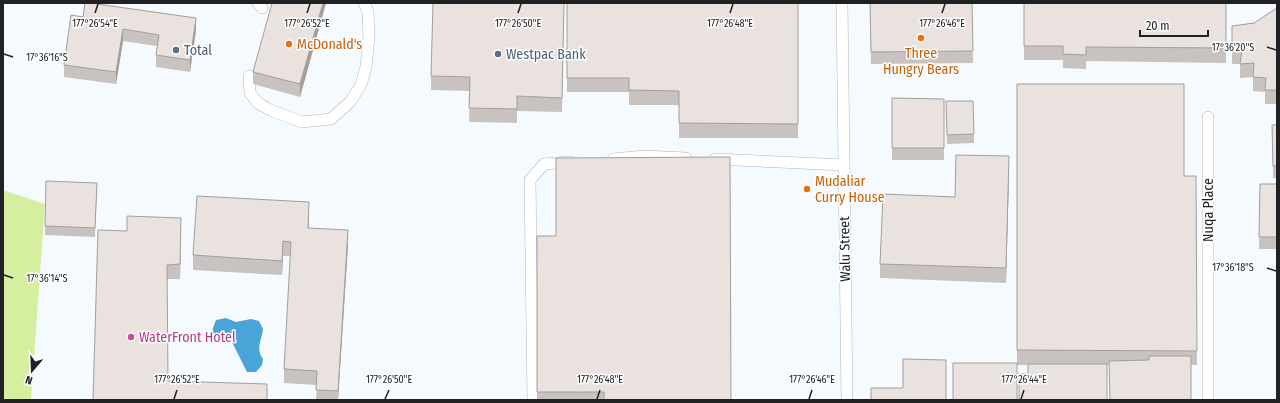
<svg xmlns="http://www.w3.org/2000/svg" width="1280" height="403" font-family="'Fira Sans Condensed',sans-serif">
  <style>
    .green { fill: #d5ee9f }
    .water { fill: #49a5d8 }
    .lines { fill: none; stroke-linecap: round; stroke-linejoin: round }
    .service-casing { stroke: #b1b6ba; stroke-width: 12 }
    .service { stroke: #fff; stroke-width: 11 }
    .wall { fill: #c8c2c0 }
    .shaded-wall { fill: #a39e9c }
    .building { fill: #e9e2df; stroke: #a39e9c }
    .ticks { fill: none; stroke: #202123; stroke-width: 1.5 }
    .food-dot { fill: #e8710a; stroke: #fff; stroke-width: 1.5 }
    .service-dot { fill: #5c6f8a; stroke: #fff; stroke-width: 1.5 }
    .hotel-dot { fill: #d1479c; stroke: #fff; stroke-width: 1.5 }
    .labels { text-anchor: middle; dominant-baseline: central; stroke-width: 3; stroke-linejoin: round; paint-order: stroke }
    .food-label { font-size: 14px; fill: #c56008; stroke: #fff; text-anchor: start }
    .service-label { font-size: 14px; fill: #4e5e75; stroke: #fff; text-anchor: start }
    .street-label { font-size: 14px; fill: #202123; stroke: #fff }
    .hotel-label { font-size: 14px; fill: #b23c85; stroke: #fff; text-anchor: start }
    .ticks-label { font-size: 10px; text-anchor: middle; fill: #202123; stroke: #fff; stroke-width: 3; stroke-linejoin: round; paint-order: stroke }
  </style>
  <rect width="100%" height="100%" fill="#f5faff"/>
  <!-- green -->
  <polygon class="green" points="3,190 45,204 31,400 3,400"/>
  <!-- water -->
  <path class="water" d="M 226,318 L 236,322 L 251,319 L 259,321 L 263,329 C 262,340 255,349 263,359 L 262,365 L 256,372 L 247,372 L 232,342 L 218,339 L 212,335 L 213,328 L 216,320 Z"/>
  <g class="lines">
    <!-- service casing -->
    <g class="service-casing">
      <g id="service">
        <polyline points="258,3 262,8"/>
        <polyline points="842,3 847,400"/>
        <polyline points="249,76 250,93 258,103 270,110 302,122 331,119 350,102 361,85 366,67 369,37 368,12 364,3"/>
        <polyline points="613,159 644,156 686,158"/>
        <polyline points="715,159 844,165"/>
        <polyline points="533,400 530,180 544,164 570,162"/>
        <polyline points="1208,400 1208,117"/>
      </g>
    </g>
    <!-- service -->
    <use href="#service" class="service"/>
  </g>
  <!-- wall -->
  <g class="wall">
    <polygon points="326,3 300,97 253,84 253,72"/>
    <polygon points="567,3 798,3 798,138 679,138 679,105 629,105 629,92 567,92"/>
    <polygon points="870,3 972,3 973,63 871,64"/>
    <polygon points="1024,3 1226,3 1226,63 1086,61 1086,69 1063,68 1063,60 1024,60"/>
    <polygon points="1277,8 1277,104 1265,104 1265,92 1253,91 1253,77 1240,78 1240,64 1232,64 1232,26 1254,23"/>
    <polygon points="83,17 196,30 190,72 156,67 156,55 157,46 123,41 116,84 64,77 64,65"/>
    <polygon points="564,18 562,112 517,111 517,123 469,122 470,91 431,90 431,76"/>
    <polygon points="1017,84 1184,176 1196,176 1197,365 1107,365 1028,374 1028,365 1017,365"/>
    <polygon points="892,98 944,99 944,160 892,160"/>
    <polygon points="946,101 974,134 974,143 947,144"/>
    <polygon points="1272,125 1277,125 1277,178 1273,178"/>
    <polygon points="1009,171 1006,283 880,278 880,264 955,197"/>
    <polygon points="97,183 95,237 45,235 45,226"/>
    <polygon points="1260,184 1277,184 1277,249 1259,249"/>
    <polygon points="309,217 309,228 348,245 338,400 316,400 317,385 284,383 284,369 291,256 283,256 282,275 193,270 193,255"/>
    <polygon points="181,233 180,279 167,279 93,400"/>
    <polygon points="537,236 731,400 537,400"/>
  </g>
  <!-- shaded-wall -->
  <g class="shaded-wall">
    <polygon points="323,3 326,3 300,97 300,84"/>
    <polygon points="196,18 196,30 190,72 190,60"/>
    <polygon points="123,29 123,41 116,84 116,72"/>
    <polygon points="1009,156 1009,171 1006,283 1006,268"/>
    <polygon points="309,202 309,217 308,242 308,228"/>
    <polygon points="181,218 181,233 180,279 180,264"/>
    <polygon points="348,230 348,245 338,400 338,391"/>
    <polygon points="283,241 283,256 282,275 282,261"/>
  </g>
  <!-- building -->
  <g class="building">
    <polygon points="85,3 90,3 196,18 190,60 156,55 159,35 123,29 116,72 64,65 71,15 83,17"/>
    <polygon points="272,3 323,3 300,84 253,72"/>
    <polygon points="433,3 564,3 562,98 517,96 517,109 469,108 470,77 431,76"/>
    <polygon points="567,3 798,3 798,124 679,123 679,91 629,90 629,78 567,78"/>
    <polygon points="870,3 972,3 973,51 871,52"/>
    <polygon points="1024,3 1226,3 1226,48 1086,47 1086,55 1063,54 1063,46 1024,46"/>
    <polygon points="1277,8 1277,90 1265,90 1266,78 1253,77 1254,63 1240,64 1242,50 1232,50 1232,26 1254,23"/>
    <polygon points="1017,84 1184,84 1184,176 1196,176 1197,351 1017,350"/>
    <polygon points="892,98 944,99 944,148 892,148"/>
    <polygon points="946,101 973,101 974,134 947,135"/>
    <polygon points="1272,125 1277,125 1277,166 1273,166"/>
    <polygon points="956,155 1009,156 1006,268 880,264 883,194 955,197"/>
    <polygon points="730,157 731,400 604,400 604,392 537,392 537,236 556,236 556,158"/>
    <polygon points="46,181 97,183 95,228 45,226"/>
    <polygon points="1260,184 1277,184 1277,237 1259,237"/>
    <polygon points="197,196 309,202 308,228 348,230 338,391 316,390 317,371 284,369 291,242 283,241 282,261 193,255"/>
    <polygon points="127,216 181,218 180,264 167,265 168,381 267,384 267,400 93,400 98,230 127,231"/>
    <polygon points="1149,356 1191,356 1191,400 1110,400 1109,361 1149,360"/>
    <polygon points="903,359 946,360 946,400 871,400 871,388 903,388"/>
    <rect x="953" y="363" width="64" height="37"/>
    <polygon points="1028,364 1107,364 1107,400 1019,400 1019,374 1028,374"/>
  </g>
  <!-- ticks -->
  <path class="ticks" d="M 95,13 L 98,4M 307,13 L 310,4M 518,13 L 521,4M 730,13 L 733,4M 942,13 L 945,4M 1267,47 L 1276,50M 4,54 L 13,57M 1267,268 L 1276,271M 4,275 L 13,278M 174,399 L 177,390M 385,399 L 389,390M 597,399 L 600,390M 809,399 L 812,390M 1021,399 L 1024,390"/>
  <!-- markers -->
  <g class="food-dot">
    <circle cx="921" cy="38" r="4"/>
    <circle cx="289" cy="44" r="4"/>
    <circle cx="807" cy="189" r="4"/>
  </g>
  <g class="service-dot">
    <circle cx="176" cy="50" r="4"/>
    <circle cx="498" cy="54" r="4"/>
  </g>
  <circle class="hotel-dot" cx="131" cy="337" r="4"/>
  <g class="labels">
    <!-- food labels -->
    <g class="food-label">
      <text x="297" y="44">McDonald's</text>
      <text x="921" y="53" text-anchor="middle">Three<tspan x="921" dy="16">Hungry Bears</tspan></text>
      <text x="815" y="181">Mudaliar<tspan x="815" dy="16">Curry House</tspan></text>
    </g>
    <!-- service labels -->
    <g class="service-label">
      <text x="184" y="50">Total</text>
      <text x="506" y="54">Westpac Bank</text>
    </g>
    <!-- street labels -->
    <g class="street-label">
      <text transform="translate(1208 210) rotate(-90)">Nuqa Place</text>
      <text transform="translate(845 249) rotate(-91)">Walu Street</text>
    </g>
    <!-- hotel labels -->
    <g class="hotel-label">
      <text x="139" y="337">WaterFront Hotel</text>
    </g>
  </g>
  <g class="ticks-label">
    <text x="95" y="27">177°26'54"E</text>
    <text x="307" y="27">177°26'52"E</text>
    <text x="518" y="27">177°26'50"E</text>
    <text x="942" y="27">177°26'46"E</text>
    <text x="730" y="27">177°26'48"E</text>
    <text x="1233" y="51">17°36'20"S</text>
    <text x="47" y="61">17°36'16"S</text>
    <text x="1233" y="271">17°36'18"S</text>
    <text x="47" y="282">17°36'14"S</text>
    <text x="177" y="383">177°26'52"E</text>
    <text x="389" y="383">177°26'50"E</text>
    <text x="600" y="383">177°26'48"E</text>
    <text x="812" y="383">177°26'46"E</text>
    <text x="1024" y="383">177°26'44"E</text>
  </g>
  <!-- border -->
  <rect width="1280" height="403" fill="none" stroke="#202123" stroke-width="8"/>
  <!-- north arrow -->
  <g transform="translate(32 371) rotate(199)" stroke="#ffffff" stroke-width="3" paint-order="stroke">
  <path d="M0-3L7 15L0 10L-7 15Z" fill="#202123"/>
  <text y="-6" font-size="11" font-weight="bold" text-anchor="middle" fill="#202123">N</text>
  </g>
  <!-- scale -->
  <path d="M1140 30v6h68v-6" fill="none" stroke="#202123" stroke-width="2"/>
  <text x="1146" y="30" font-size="12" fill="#202123" stroke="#ffffff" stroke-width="3" paint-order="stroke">20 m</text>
</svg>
